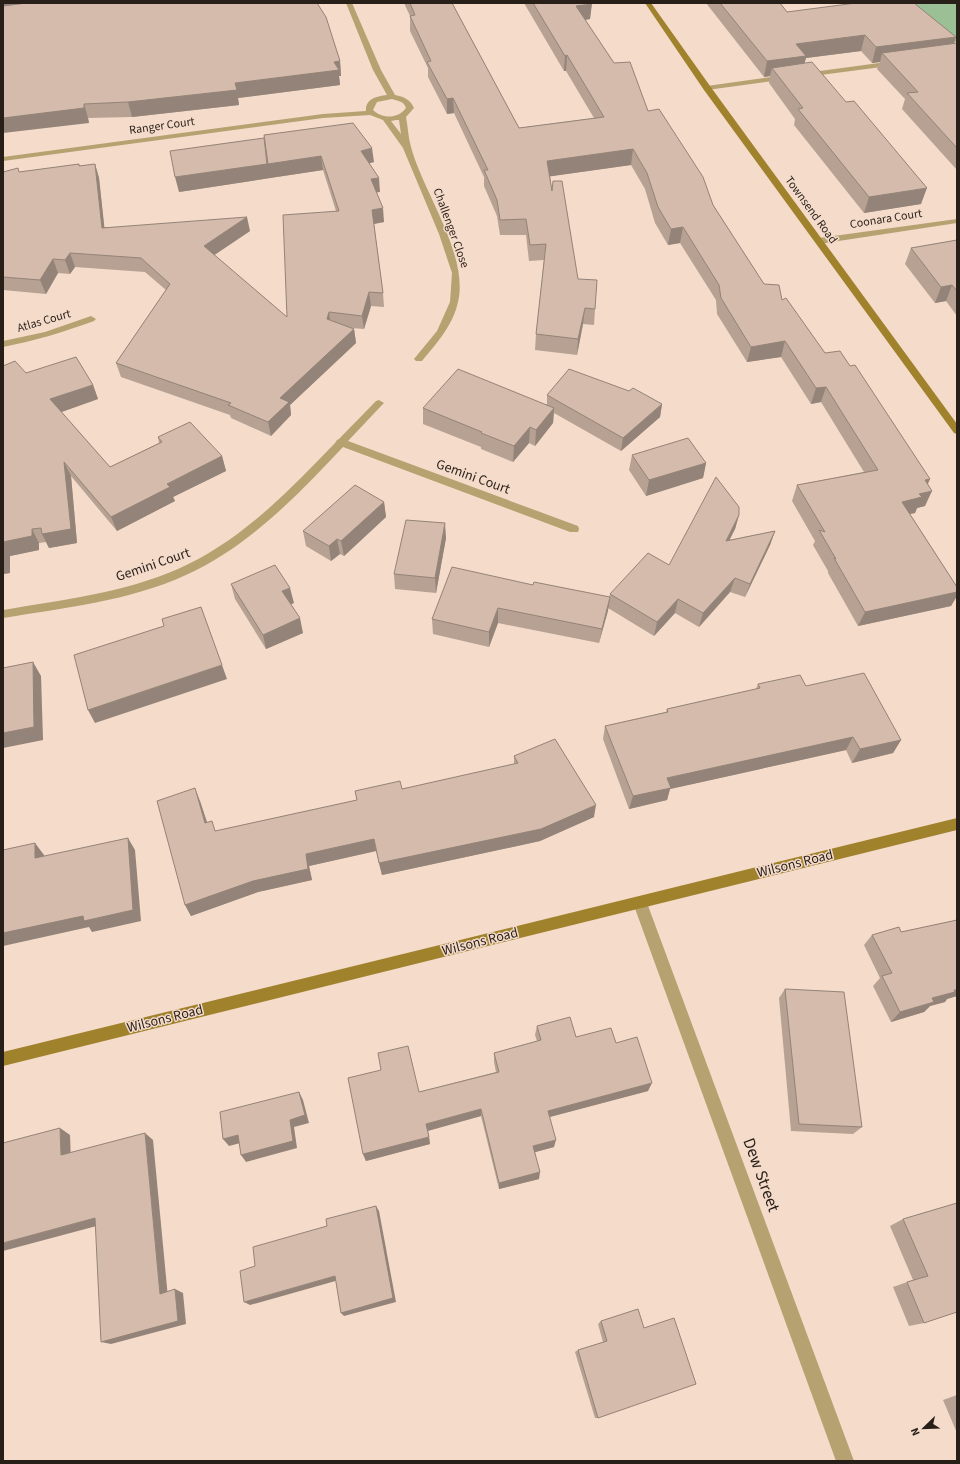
<svg xmlns="http://www.w3.org/2000/svg" width="960" height="1464" font-family="'Source Sans 3',sans-serif">
  <style>
    .green { fill: #9bc095 }
    .lines { fill: none; stroke-linecap: round; stroke-linejoin: round }
    .street { fill: #b5a270; fill-rule: evenodd }
    .secondary { fill: #a0822d; fill-rule: evenodd }
    .wall { fill: #b6a193 }
    .shaded-wall { fill: #948378 }
    .building { fill: #d4bbab; stroke: #948378 }
    .labels { text-anchor: middle; dominant-baseline: central; stroke-width: 3; stroke-linejoin: round; paint-order: stroke }
    .far-street-label { font-size: 12px; fill: #281f19; stroke: #f4dbca }
    .street-label { font-size: 14px; fill: #281f19; stroke: #f4dbca }
    .near-street-label { font-size: 17px; fill: #281f19; stroke: #f4dbca }
  </style>
  <rect width="100%" height="100%" fill="#f4dbca"/>
  <!-- green -->
  <polygon class="green" points="897,3 957,3 957,42 939,44"/>
  <g class="lines">
    <!-- street -->
    <g class="street">
      <path d="M 346,3 L 352,3 L 381,70 L 395,95 C 404,97 410,99 414,108 L 406,117 C 408,127 408,137 411,147 C 423,192 469,255 458,302 C 453,325 437,343 422,361 L 416,361 L 414,359 L 437,331 L 450,302 L 452,273 L 439,234 L 403,148 L 383,120 L 370,115 L 323,118 L 3,161 L 3,157 L 323,114 L 366,111 C 365,99 377,96 387,95 L 373,70 ZM 392,99 C 398,101 404,101 406,108 C 398,119 382,119 373,110 L 377,102 ZM 396,120 L 399,120 L 401,134 L 391,121 Z"/>
      <polygon points="894,61 897,61 897,65 805,77 801,75 805,73"/>
      <polygon points="785,75 789,77 788,79 707,90 703,88 707,86"/>
      <polygon points="957,219 957,223 819,244 815,241 819,238"/>
      <path d="M 91,316 L 96,319 L 94,321 C 64,332 34,341 3,347 L 3,341 L 45,332 Z"/>
      <path d="M 379,400 L 384,403 L 382,405 L 348,441 L 578,526 L 579,529 L 578,532 L 570,532 L 343,447 C 297,496 249,546 186,575 C 129,601 64,608 3,618 L 3,610 C 61,600 123,593 178,569 C 240,542 289,491 335,443 L 337,440 L 339,439 L 376,401 Z"/>
      <polygon points="640,897 645,899 647,903 854,1461 836,1461 633,903 635,899"/>
    </g>
    <!-- secondary -->
    <g class="secondary">
      <polygon points="645,3 651,3 710,86 957,424 957,434 954,433 704,90"/>
      <polygon points="957,818 957,830 3,1066 3,1052"/>
    </g>
  </g>
  <!-- wall -->
  <g class="wall">
    <polygon points="3,3 340,61 341,76 339,76 340,85 238,98 239,105 132,117 88,118 89,123"/>
    <polygon points="404,3 452,3 519,128 594,118 566,71 564,71 524,3 591,3 590,19 585,20 614,63 713,205 764,284 782,300 825,353 928,484 925,506 917,508 915,513 910,514 957,587 957,596 951,606 858,626 828,573 828,571 813,545 815,541 792,501 797,485 864,472 821,402 811,404 781,357 747,362 717,314 716,300 680,243 668,245 655,223 645,189 631,165 550,176 552,191 578,279 595,309 594,325 583,324 577,355 535,350 536,334 544,260 529,261 526,235 500,235 497,216 484,186 484,177 454,113 447,114 428,77 428,68 410,31 410,16"/>
    <polygon points="706,3 780,3 787,12 956,37 954,44 957,43 957,170 902,109 905,99 877,69 880,62 872,63 861,51 806,58 804,63 921,204 864,213 794,125 795,119 769,83 770,76 764,77"/>
    <polygon points="264,135 374,162 369,163 380,192 376,192 384,222 374,224 383,293 384,307 371,306 364,329 351,328 354,329 356,343 290,405 291,415 271,436 231,418 230,415 121,377 116,363 166,290 145,272 75,267 70,274 58,273 46,294 3,290 3,172 19,172 80,166 95,164 99,178 104,227 250,231 214,255 287,317 336,211 323,170 270,178 268,168 270,178 179,192 266,155"/>
    <polygon points="957,240 957,316 946,301 935,303 905,264 911,248"/>
    <polygon points="26,373 93,385 98,399 61,412 110,467 159,443 158,437 222,456 226,471 173,497 175,501 117,531 71,476 77,543 49,548 46,542 39,543 39,550 10,556 10,573 3,574"/>
    <polygon points="547,395 662,404 660,417 621,451 554,413 553,423 535,446 529,443 513,462 481,449 481,447 423,424 423,408 547,404"/>
    <polygon points="632,455 706,463 703,478 646,496 629,470"/>
    <polygon points="384,502 386,517 344,556 340,554 331,561 306,546 303,531"/>
    <polygon points="739,515 735,529 729,540 775,531 770,545 745,597 730,592 699,627 675,613 654,636 608,608 599,643 498,623 489,647 433,634 432,619 533,585 609,597 610,594 669,565"/>
    <polygon points="446,538 436,593 395,589 394,574"/>
    <polygon points="231,584 294,603 291,604 303,633 266,649 235,599"/>
    <polygon points="758,684 806,686 901,740 893,753 852,763 846,750 670,789 667,800 629,809 603,739 605,726 666,712 667,709 756,689"/>
    <polygon points="514,756 594,817 540,841 382,875 376,851 309,866 312,880 258,892 191,916 185,905 200,801 207,822 216,831 357,800 402,789 514,764"/>
    <polygon points="957,920 957,996 947,999 945,1002 930,1006 924,1012 891,1022 873,986 880,978 864,945 872,935 901,932"/>
    <polygon points="785,989 862,1127 853,1134 791,1131 779,998"/>
    <polygon points="537,1026 576,1037 616,1043 648,1091 549,1117 554,1147 535,1152 539,1179 499,1189 481,1116 428,1131 430,1144 366,1161 363,1154 419,1092 496,1072 494,1062 494,1053 537,1041 535,1035"/>
    <polygon points="957,1203 924,1323 909,1326 893,1287 913,1280 890,1226 903,1219"/>
    <polygon points="601,1321 644,1328 598,1418 595,1418 575,1352 578,1350 603,1342 598,1324"/>
    <polygon points="957,1395 957,1433 943,1400"/>
  </g>
  <!-- shaded-wall -->
  <g class="shaded-wall">
    <polygon points="3,3 97,3 3,13"/>
    <polygon points="592,4 590,19 575,21 576,6"/>
    <polygon points="865,35 861,51 806,58 802,72 772,68 770,76 764,77 767,61 796,44"/>
    <polygon points="956,37 951,52 882,53 880,62 872,63 876,47"/>
    <polygon points="567,55 566,71 564,71 565,56"/>
    <polygon points="340,61 341,76 339,76 340,85 238,98 239,105 132,117 128,102 235,83"/>
    <polygon points="453,98 454,113 447,114 447,99"/>
    <polygon points="84,104 88,118 89,123 3,133 3,118"/>
    <polygon points="372,148 374,162 362,165 361,151"/>
    <polygon points="633,149 631,165 546,177 547,161"/>
    <polygon points="321,156 323,170 270,178 268,169 270,178 179,192 175,177"/>
    <polygon points="95,164 99,178 106,242 102,228"/>
    <polygon points="379,178 380,192 372,193 371,179"/>
    <polygon points="927,188 921,204 864,213 869,197"/>
    <polygon points="383,208 384,222 373,224 372,210"/>
    <polygon points="247,217 250,231 207,260 204,246"/>
    <polygon points="683,227 680,243 668,245 671,229"/>
    <polygon points="70,253 75,267 70,274 65,260"/>
    <polygon points="53,259 58,273 46,294 40,280"/>
    <polygon points="952,285 946,301 935,303 941,287"/>
    <polygon points="369,292 371,306 364,329 362,316"/>
    <polygon points="585,308 583,324 577,355 578,339"/>
    <polygon points="329,312 331,326 327,319"/>
    <polygon points="354,329 356,343 290,405 291,415 271,436 268,422 280,398"/>
    <polygon points="785,341 781,357 747,362 751,347"/>
    <polygon points="93,385 98,399 56,414 50,399"/>
    <polygon points="826,387 821,402 811,404 816,388"/>
    <polygon points="662,404 660,417 621,451 623,438"/>
    <polygon points="554,408 553,423 535,446 536,430"/>
    <polygon points="530,427 529,443 513,462 514,446"/>
    <polygon points="222,456 226,471 173,497 175,501 117,531 111,517 167,484"/>
    <polygon points="64,462 71,476 77,543 49,548 42,534"/>
    <polygon points="706,463 703,478 646,496 649,480"/>
    <polygon points="930,479 924,493 932,491 925,506 917,508 915,513 895,517 902,502 925,480"/>
    <polygon points="384,502 386,517 344,556 341,541"/>
    <polygon points="739,515 735,529 722,555 726,541"/>
    <polygon points="445,523 446,538 436,593 435,578"/>
    <polygon points="32,529 39,543 39,550 10,556 10,573 3,574 3,542"/>
    <polygon points="775,531 770,545 745,597 750,584"/>
    <polygon points="337,539 340,554 331,561 329,546"/>
    <polygon points="735,578 730,592 699,627 703,613"/>
    <polygon points="290,588 294,603 286,606 282,591"/>
    <polygon points="957,592 957,596 951,606 858,626 865,612"/>
    <polygon points="610,597 608,611 599,643 602,629"/>
    <polygon points="678,599 675,613 654,636 657,622"/>
    <polygon points="498,608 498,623 489,647 489,632"/>
    <polygon points="300,618 303,633 266,649 263,635"/>
    <polygon points="33,662 41,676 43,740 3,748 3,733"/>
    <polygon points="222,665 227,679 95,723 88,710"/>
    <polygon points="853,737 846,750 670,789 667,800 629,809 633,796 667,778"/>
    <polygon points="901,740 893,753 852,763 860,749"/>
    <polygon points="195,788 200,801 211,835 205,823"/>
    <polygon points="596,805 594,817 540,841 382,875 379,863"/>
    <polygon points="128,838 135,850 141,921 92,932 89,927 3,946 3,933"/>
    <polygon points="374,839 376,851 309,866 312,880 258,892 191,916 185,905 306,854"/>
    <polygon points="35,843 44,855 44,870 35,858"/>
    <polygon points="957,990 957,996 947,999 945,1002 930,1006 924,1012 891,1022 900,1012 932,998"/>
    <polygon points="652,1083 648,1091 546,1118 548,1111"/>
    <polygon points="299,1092 303,1100 309,1123 294,1127 297,1148 246,1162 241,1155"/>
    <polygon points="481,1109 481,1116 427,1131 426,1124"/>
    <polygon points="60,1128 70,1135 71,1162 61,1155"/>
    <polygon points="145,1133 153,1140 168,1298 160,1294"/>
    <polygon points="238,1135 244,1142 229,1146 223,1139"/>
    <polygon points="429,1137 430,1144 366,1161 363,1154"/>
    <polygon points="556,1140 554,1147 532,1153 533,1146"/>
    <polygon points="540,1172 539,1179 499,1189 499,1183"/>
    <polygon points="376,1206 379,1211 396,1302 344,1316 341,1313"/>
    <polygon points="95,1218 104,1224 3,1251 3,1243"/>
    <polygon points="335,1276 339,1280 250,1305 244,1302"/>
    <polygon points="175,1289 183,1293 186,1324 111,1344 101,1342"/>
  </g>
  <!-- building -->
  <g class="building">
    <polygon points="27,3 317,3 326,17 340,61 334,62 339,70 235,83 237,90 128,102 84,104 84,108 3,118 3,6"/>
    <polygon points="410,3 452,3 519,128 604,117 567,55 565,56 533,3 591,3 592,4 576,6 614,63 630,62 648,111 659,109 703,177 713,205 764,284 779,285 782,300 786,298 825,353 840,351 850,366 855,365 930,479 925,480 932,491 919,494 922,497 902,502 957,587 957,592 865,612 834,558 836,559 819,530 825,532 797,485 878,470 826,387 816,388 785,341 751,347 721,298 719,285 683,227 671,229 658,207 647,173 633,149 547,161 552,191 553,181 562,181 578,279 597,280 595,309 585,308 578,339 536,334 546,244 530,245 526,219 500,220 497,200 484,170 488,170 453,98 447,99 427,62 431,61 410,16 415,15"/>
    <polygon points="720,3 780,3 787,12 856,3 914,3 956,37 876,47 865,35 796,44 806,56 767,61"/>
    <polygon points="957,43 957,148 907,93 918,92 882,53"/>
    <polygon points="812,62 846,102 854,101 927,188 869,197 798,109 803,108 772,68"/>
    <polygon points="353,123 372,148 361,151 379,178 371,179 383,208 372,210 383,293 369,292 362,316 329,312 327,319 354,329 280,398 289,402 268,422 228,405 231,403 116,363 170,284 141,258 70,253 65,260 53,259 40,280 3,277 3,172 18,168 19,172 79,164 79,166 95,164 102,228 247,217 204,246 287,317 283,215 339,211 321,156 268,164 264,135"/>
    <polygon points="264,138 267,164 175,177 170,151"/>
    <polygon points="957,240 957,291 952,285 941,287 911,248"/>
    <polygon points="76,357 93,385 50,399 110,467 162,442 158,437 190,422 222,456 167,484 170,487 111,517 64,462 71,529 42,534 41,528 32,529 32,536 3,542 3,366 15,361 26,373"/>
    <polygon points="458,369 554,408 536,430 530,427 514,446 481,433 482,432 423,408"/>
    <polygon points="569,369 629,391 633,388 662,404 623,438 547,395"/>
    <polygon points="688,438 706,463 649,480 632,455"/>
    <polygon points="716,477 739,507 739,515 726,541 775,531 750,584 735,578 703,613 678,599 657,622 610,594 648,553 669,565"/>
    <polygon points="355,485 384,502 341,541 337,539 329,546 303,531"/>
    <polygon points="406,520 445,523 435,578 394,574"/>
    <polygon points="275,565 290,588 282,591 300,618 263,635 231,584"/>
    <polygon points="452,567 533,585 534,582 610,597 602,629 498,608 489,632 432,619"/>
    <polygon points="201,607 222,665 88,710 74,655 164,626 162,619"/>
    <polygon points="33,662 34,727 3,733 3,668"/>
    <polygon points="864,673 901,740 860,749 853,737 667,778 671,788 633,796 605,726 668,712 667,709 760,688 758,684 800,675 806,686"/>
    <polygon points="555,739 596,805 541,829 379,863 374,839 306,854 308,869 253,881 185,905 157,801 195,788 205,823 212,821 215,831 357,800 355,791 400,781 402,789 518,763 514,756"/>
    <polygon points="128,838 133,910 84,921 83,916 3,933 3,850 35,843 35,858"/>
    <polygon points="957,920 957,990 954,990 955,992 932,998 934,1002 900,1012 882,976 892,973 872,935 899,927 901,932"/>
    <polygon points="785,989 844,992 862,1127 799,1124"/>
    <polygon points="570,1017 576,1037 611,1028 616,1043 637,1037 652,1083 548,1111 556,1140 533,1146 540,1172 499,1183 481,1109 426,1124 429,1137 363,1154 348,1078 381,1070 378,1053 408,1046 419,1092 499,1072 494,1053 541,1040 537,1026"/>
    <polygon points="299,1092 305,1115 290,1120 293,1141 241,1155 238,1135 223,1139 220,1112"/>
    <polygon points="60,1128 61,1155 145,1133 160,1294 175,1289 178,1321 101,1342 95,1218 3,1243 3,1143"/>
    <polygon points="957,1203 957,1312 924,1323 907,1282 928,1276 903,1219"/>
    <polygon points="376,1206 393,1298 341,1313 335,1276 244,1302 240,1271 255,1266 253,1247 327,1226 326,1219"/>
    <polygon points="638,1309 644,1328 674,1318 696,1384 598,1418 578,1350 607,1341 601,1321"/>
  </g>
  <g class="labels">
    <!-- far-street labels -->
    <g class="far-street-label">
      <text transform="translate(162 126) rotate(-8)">Ranger Court</text>
      <text transform="translate(811 210) rotate(54)">Townsend Road</text>
      <text transform="translate(886 219) rotate(-9)">Coonara Court</text>
      <text transform="translate(451 228) rotate(70)">Challenger Close</text>
      <text transform="translate(44 321) rotate(-16)">Atlas Court</text>
    </g>
    <!-- street labels -->
    <g class="street-label">
      <text transform="translate(473 477) rotate(20)">Gemini Court</text>
      <text transform="translate(153 565) rotate(-19)">Gemini Court</text>
      <text transform="translate(795 864) rotate(-14)">Wilsons Road</text>
      <text transform="translate(480 942) rotate(-14)">Wilsons Road</text>
      <text transform="translate(165 1019) rotate(-14)">Wilsons Road</text>
    </g>
    <!-- near-street labels -->
    <g class="near-street-label">
      <text transform="translate(761 1175) rotate(70)">Dew Street</text>
    </g>
  </g>
  <!-- border -->
  <rect width="960" height="1464" fill="none" stroke="#281f19" stroke-width="8"/>
  <!-- north arrow -->
  <g transform="translate(924 1428) rotate(247)" stroke="#f4dbca" stroke-width="3" paint-order="stroke">
  <path d="M0-3L7 15L0 10L-7 15Z" fill="#281f19"/>
  <text y="-6" font-size="11" font-weight="bold" text-anchor="middle" fill="#281f19">N</text>
  </g>
</svg>
